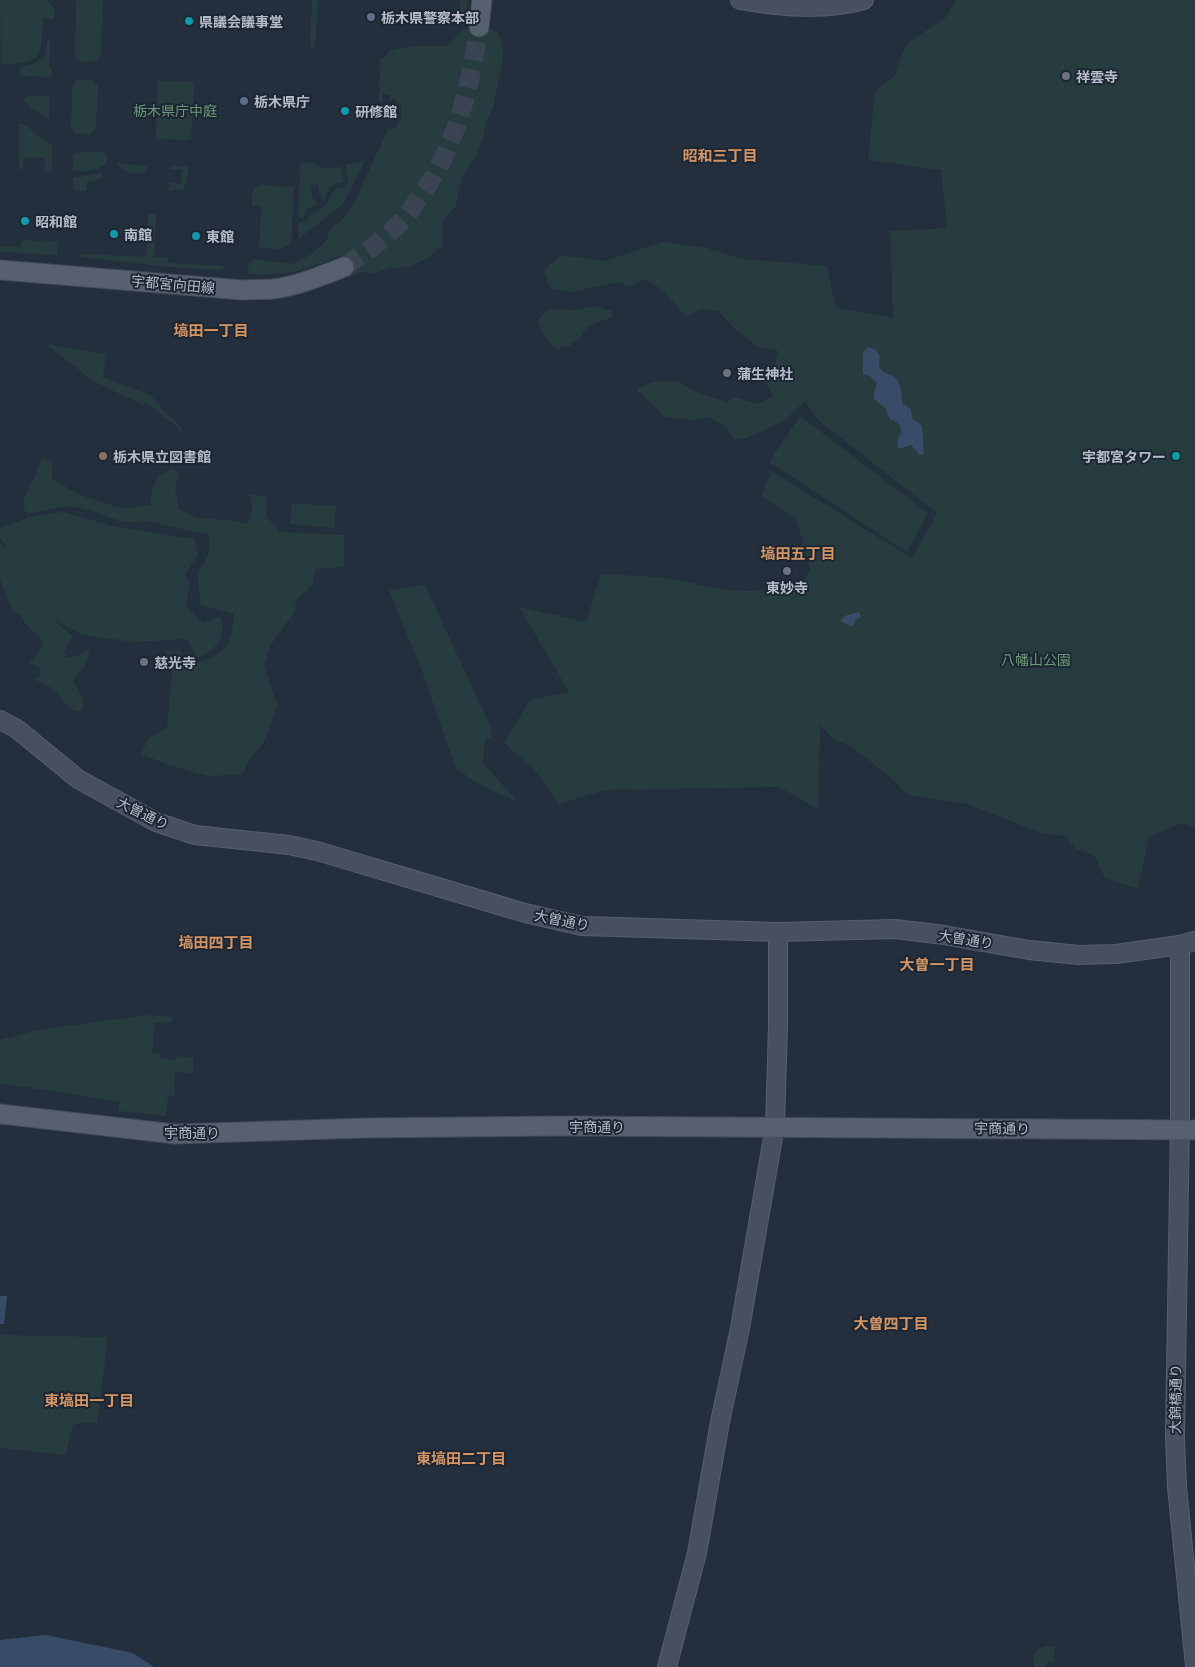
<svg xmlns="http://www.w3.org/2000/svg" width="1195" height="1667" font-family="'Exo 2','Noto Sans JP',sans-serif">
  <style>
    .green { fill: #263c3f }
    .water { fill: #394c67 }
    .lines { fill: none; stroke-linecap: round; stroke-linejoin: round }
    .primary-tunnel { stroke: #3a4453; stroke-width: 19; stroke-dasharray: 19 9; stroke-linecap: butt }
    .secondary-casing { stroke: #565f6c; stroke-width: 20 }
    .primary-casing { stroke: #414a57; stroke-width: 21 }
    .secondary { stroke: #465061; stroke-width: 18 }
    .primary { stroke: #56606e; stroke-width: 19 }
    .service-dot { fill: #5c6f8a; stroke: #1d2633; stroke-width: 2 }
    .culture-dot { fill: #0f9aa8; stroke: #1d2633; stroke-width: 2 }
    .worship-dot { fill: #6b7280; stroke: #1d2633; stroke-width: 2 }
    .education-dot { fill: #8d6e63; stroke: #1d2633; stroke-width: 2 }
    .labels { text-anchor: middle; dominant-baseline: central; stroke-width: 4; stroke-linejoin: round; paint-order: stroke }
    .poi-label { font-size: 14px; font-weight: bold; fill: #b4bcc9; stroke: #1d2633; text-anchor: start }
    .park-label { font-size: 14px; fill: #6b9a76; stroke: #1d2633 }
    .street-label { font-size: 14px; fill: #b4bcc9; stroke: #1d2633 }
    .neighbourhood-label { font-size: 15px; font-weight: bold; fill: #d59563; stroke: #1d2633 }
  </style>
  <rect width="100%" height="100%" fill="#242f3e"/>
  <!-- green -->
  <g class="green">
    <path d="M 0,0 L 47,0 L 55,9 L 54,19 L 43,19 C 41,57 43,64 2,64 L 1,75 Z"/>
    <polygon points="76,0 103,0 101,53 99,57 94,62 79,61 75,56"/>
    <polygon points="312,0 318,0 315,47 310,47"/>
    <polygon points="460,0 467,0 465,25 458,25"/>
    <polygon points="956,0 1195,0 1195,827 1182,823 1149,837 1138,889 1104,877 1096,858 1086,852 1076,849 1065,836 1042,833 967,804 908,795 891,778 851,746 834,740 820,725 818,809 779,787 605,790 559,804 534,769 504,743 530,700 569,692 519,607 586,622 601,574 660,577 732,591 801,590 810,568 797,521 762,495 771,471 912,558 937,513 818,420 805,401 784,421 742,440 732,437 728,429 709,417 691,420 665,417 637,390 652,382 678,381 700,394 728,402 735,397 757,404 773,396 761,374 775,364 778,350 758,347 735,329 718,311 701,309 686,316 661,289 645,279 629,287 619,282 571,292 550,288 544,270 561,255 604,261 663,242 707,248 743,259 827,266 836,308 893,318 890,231 947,228 941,170 868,160 875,92 895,75 906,44 945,18"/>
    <path d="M 464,29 L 492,29 L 499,34 L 503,48 L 503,58 L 493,108 L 486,121 L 483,137 L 477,154 L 462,177 L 455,207 L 443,221 L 442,246 L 427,258 L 409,267 L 388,268 L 376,273 L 361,272 L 349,278 L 338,256 C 311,270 279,277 248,274 L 249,263 L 254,259 L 292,264 L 310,255 L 326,241 L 331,228 L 343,219 L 355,201 L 388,129 L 396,128 L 401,118 L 401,105 L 394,98 L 390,101 L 390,94 L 382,94 L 382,101 L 379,101 L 380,59 L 384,58 L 389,51 L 411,46 L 447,46 Z"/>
    <polygon points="48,39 50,39 49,68 52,69 52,77 20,76 21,67 35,63 45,55"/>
    <polygon points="78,79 92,80 98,86 96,128 90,134 76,134 71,129 72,86"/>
    <polygon points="158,81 194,82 191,140 156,139"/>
    <polygon points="27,96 49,96 49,118 41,115 24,101 24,99"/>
    <polygon points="19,124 23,124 52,145 52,171 45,171 45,158 24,158 23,169 19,169"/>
    <path d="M 81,152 L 103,152 L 107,155 L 106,164 C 98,170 84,173 73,171 L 73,156 L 76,153 Z"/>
    <polygon points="365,160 343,204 298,239 298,223 306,221 311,214 326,205 333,191 337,187 343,188 347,185 348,181 345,165"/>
    <path d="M 311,162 L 322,168 L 341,167 L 344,182 C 326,187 332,185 324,201 L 319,192 L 318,185 L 311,184 L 312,198 L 319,204 L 307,209 L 303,218 L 298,218 L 300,166 L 301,163 Z"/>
    <path d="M 117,163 L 146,166 L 147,168 L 143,173 C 134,175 121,172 117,163 Z"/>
    <polygon points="170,166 188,167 187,182 185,183 184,190 167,190 171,182 181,184 182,170 171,169"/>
    <polygon points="102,173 102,178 97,180 87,182 86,191 77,191 73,188 73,177 84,176"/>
    <path d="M 261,185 L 294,187 L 291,244 L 281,249 L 259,248 L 261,207 L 252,206 C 252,196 251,189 261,185 Z"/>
    <polygon points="148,214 156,214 154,257 168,258 168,263 224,266 224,268 221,270 169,267 81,257 80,254 146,257"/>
    <polygon points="24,240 58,242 57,255 0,252 0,246 19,247"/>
    <polygon points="595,306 613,311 612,317 588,326 580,338 569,346 556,349 543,334 537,321 549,309 575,310"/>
    <polygon points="46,344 106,354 103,377 150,395 182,429 179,435 179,428 146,403 143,405 93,381"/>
    <polygon points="800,416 928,513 907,552 769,462"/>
    <path d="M 43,456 L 52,464 L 52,479 L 80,495 L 125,509 L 151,504 C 152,482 154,479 173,467 L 179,474 L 175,490 L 179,509 L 195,518 L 227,520 L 248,524 L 252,509 L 250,494 L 266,497 L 267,517 L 280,532 L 344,535 L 344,567 L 316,569 L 312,586 L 295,600 L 296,609 L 271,645 L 264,665 L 277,705 L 270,727 L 263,744 L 250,758 L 242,775 L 206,776 L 166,764 L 141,754 L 148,739 L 167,728 L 172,672 L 166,650 L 180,650 L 188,665 C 222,657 232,650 234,614 L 200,605 L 198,572 L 209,553 L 210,535 L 145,521 C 116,527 99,509 73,507 C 58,506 42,511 27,514 C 17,501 29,490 34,478 C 37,471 40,463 43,456 Z"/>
    <polygon points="292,503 336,506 334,528 290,524"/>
    <path d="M 62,512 L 117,527 L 195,539 L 198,555 L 185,574 L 190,583 L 186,605 L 203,623 L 221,616 C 227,641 218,646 198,658 L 187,639 L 134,642 L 83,635 L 56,621 C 59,627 68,631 73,637 L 64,652 L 66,657 L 78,656 L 86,650 L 90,652 L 85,665 L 73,681 C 79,691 86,700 82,711 C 66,711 64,699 54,690 C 49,685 40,682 33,679 L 40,676 L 41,670 L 38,666 L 29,664 L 43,646 L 39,636 L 26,625 L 21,616 L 12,610 L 0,580 L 0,542 L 8,550 L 0,537 L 0,528 L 29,517 Z"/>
    <polygon points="425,585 491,728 491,738 485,740 483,763 517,801 491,791 456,769 422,671 389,590"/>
    <polygon points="148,1015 173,1017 172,1022 155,1023 152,1053 160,1054 160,1058 175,1060 176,1056 193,1058 193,1073 175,1072 174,1096 168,1096 166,1116 118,1111 120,1102 0,1083 0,1040 37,1030"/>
    <polygon points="0,1335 108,1337 97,1424 82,1422 73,1425 65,1455 0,1448"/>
    <polygon points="1044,1646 1055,1647 1054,1663 1048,1661 1046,1667 1034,1667 1033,1658 1036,1651"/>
  </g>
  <!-- water -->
  <g class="water">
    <path d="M 868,347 L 875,349 L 880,357 L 879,367 C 883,373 887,373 893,376 C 901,381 902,394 902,403 L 911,409 L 912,418 L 922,426 L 924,454 L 920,455 L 911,445 L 898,449 L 898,438 L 902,432 L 898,423 L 890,419 L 885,408 L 874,399 L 874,392 L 877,383 L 870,376 L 863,374 L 863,352 Z"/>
    <polygon points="859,612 861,617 856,620 853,627 840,621 847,615"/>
    <polygon points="0,1296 7,1296 4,1324 0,1324"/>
    <polygon points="46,1635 133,1653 154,1667 0,1667 0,1640"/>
  </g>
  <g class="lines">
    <!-- primary-tunnel -->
    <path class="primary-tunnel" d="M 344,267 C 365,253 386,238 403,220 C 409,213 414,205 419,198 C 456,148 470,88 479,27"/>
    <!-- secondary casing -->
    <g class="secondary-casing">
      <g id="secondary">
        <path d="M 740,0 C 781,7 823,11 864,0"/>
        <polyline points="0,720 17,729 78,779 156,822 195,835 289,845 317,851 525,913 582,926 778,932 895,929 944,935 1029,950 1079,955 1116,954 1180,945 1195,941"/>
        <polyline points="1180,945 1180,1121 1175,1438 1177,1487 1195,1666"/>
        <polyline points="667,1667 697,1553 720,1422 740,1328 775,1126 778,1027 778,932"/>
      </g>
    </g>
    <!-- primary casing -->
    <g class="primary-casing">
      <g id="primary">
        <polyline points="479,27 482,0"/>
        <path d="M 0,270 L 242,290 C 252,289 263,290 273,289 C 297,286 321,276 344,267"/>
        <polyline points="0,1114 175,1134 366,1128 562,1126 1195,1130"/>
      </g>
    </g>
    <!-- secondary -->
    <use href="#secondary" class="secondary"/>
    <!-- primary -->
    <use href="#primary" class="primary"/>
  </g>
  <!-- markers -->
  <g class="service-dot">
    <circle cx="371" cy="17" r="5"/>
    <circle cx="244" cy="101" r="5"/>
  </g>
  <g class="culture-dot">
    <circle cx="189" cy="21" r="5"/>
    <circle cx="345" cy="111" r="5"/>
    <circle cx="25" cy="221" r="5"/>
    <circle cx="114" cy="234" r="5"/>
    <circle cx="196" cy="236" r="5"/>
    <circle cx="1176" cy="456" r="5"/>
  </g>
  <g class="worship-dot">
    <circle cx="1066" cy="76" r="5"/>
    <circle cx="727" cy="373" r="5"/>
    <circle cx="787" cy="571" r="5"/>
    <circle cx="144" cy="662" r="5"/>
  </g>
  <circle class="education-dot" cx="103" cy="456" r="5"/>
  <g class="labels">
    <!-- poi labels -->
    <g class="poi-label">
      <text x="381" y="17">栃木県警察本部</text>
      <text x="199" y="21">県議会議事堂</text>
      <text x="1076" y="76">祥雲寺</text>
      <text x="254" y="101">栃木県庁</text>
      <text x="355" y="111">研修館</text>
      <text x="35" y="221">昭和館</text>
      <text x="124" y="234">南館</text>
      <text x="206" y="236">東館</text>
      <text x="737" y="373">蒲生神社</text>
      <text x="113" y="456">栃木県立図書館</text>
      <text x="1166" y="456" text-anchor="end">宇都宮タワー</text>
      <text x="787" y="587" text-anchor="middle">東妙寺</text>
      <text x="154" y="662">慈光寺</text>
    </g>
    <!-- park labels -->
    <g class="park-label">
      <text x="175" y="110">栃木県庁中庭</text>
      <text x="1036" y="659">八幡山公園</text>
    </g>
    <!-- street labels -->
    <g class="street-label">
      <text transform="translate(173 284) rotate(5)">宇都宮向田線</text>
      <text transform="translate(143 813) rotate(26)">大曽通り</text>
      <text transform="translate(562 920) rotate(11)">大曽通り</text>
      <text transform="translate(966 939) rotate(9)">大曽通り</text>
      <text x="597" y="1126">宇商通り</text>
      <text transform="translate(1002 1128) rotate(1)">宇商通り</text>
      <text x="192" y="1132">宇商通り</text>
      <text transform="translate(1175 1399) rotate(-89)">大錦橋通り</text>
    </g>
    <!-- neighbourhood labels -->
    <g class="neighbourhood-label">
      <text x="720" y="155">昭和三丁目</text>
      <text x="211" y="330">塙田一丁目</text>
      <text x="798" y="553">塙田五丁目</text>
      <text x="216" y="942">塙田四丁目</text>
      <text x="937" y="964">大曽一丁目</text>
      <text x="891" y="1323">大曽四丁目</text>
      <text x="89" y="1400">東塙田一丁目</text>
      <text x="461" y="1458">東塙田二丁目</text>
    </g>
  </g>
</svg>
